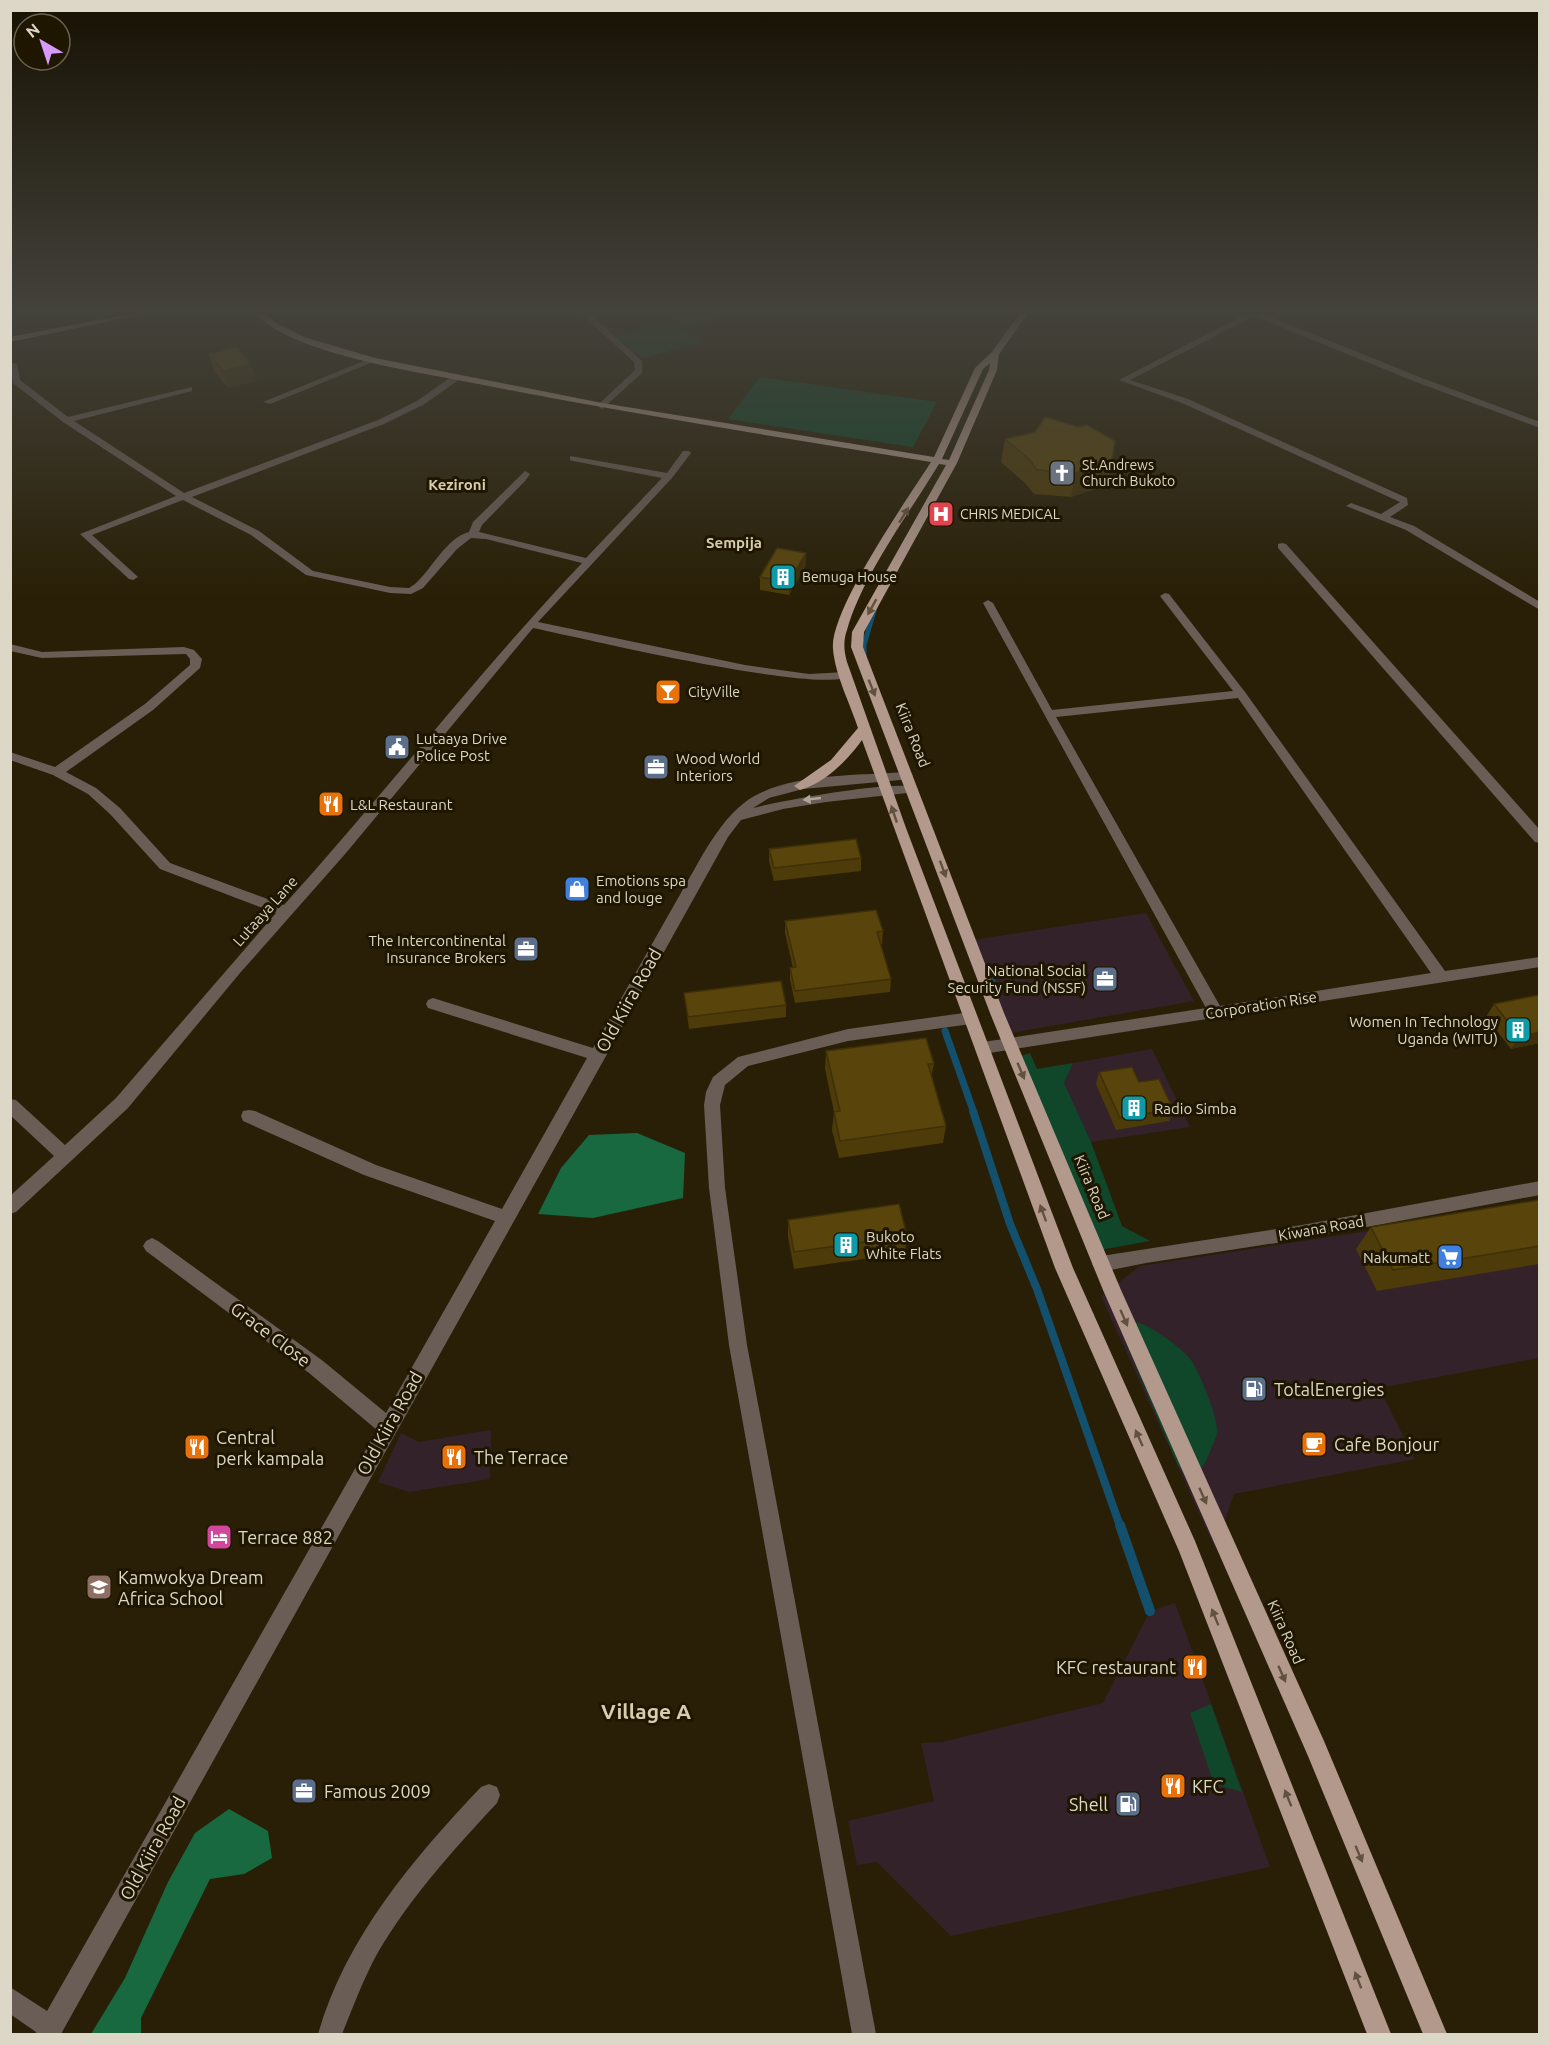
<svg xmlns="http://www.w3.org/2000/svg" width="1550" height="2045" font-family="Ubuntu,sans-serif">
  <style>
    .commercial { fill: #33222a }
    .green { fill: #10462a }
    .forest { fill: #186940 }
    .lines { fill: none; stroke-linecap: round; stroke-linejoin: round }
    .stream-far3 { stroke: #13506d; stroke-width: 5 }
    .stream-far2 { stroke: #13506d; stroke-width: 7 }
    .stream-far1 { stroke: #13506d; stroke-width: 8 }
    .stream { stroke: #13506d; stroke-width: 10 }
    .minor { fill: #695d56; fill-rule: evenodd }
    .major { fill: #b2998c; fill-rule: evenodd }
    .wall { fill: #4d3b09 }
    .shaded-wall { fill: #3e3008 }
    .building { fill: #59450b; stroke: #3e3008; stroke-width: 1.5 }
    .oneway { fill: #61513f }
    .oneway2 { fill: #afa69a }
    .labels { text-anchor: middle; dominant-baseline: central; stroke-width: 6; stroke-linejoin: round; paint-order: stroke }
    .far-poi-label { font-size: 14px; fill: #ddd7c8; stroke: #1f1600; text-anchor: start }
    .far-quarter-label { font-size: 15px; font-weight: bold; fill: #d8ccae; stroke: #1f1600 }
    .street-label { font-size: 15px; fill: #ddd7c8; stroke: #1f1600 }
    .poi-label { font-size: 15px; fill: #ddd7c8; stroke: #1f1600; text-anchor: start }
    .near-street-label { font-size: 18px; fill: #ddd7c8; stroke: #1f1600 }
    .near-poi-label { font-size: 18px; fill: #ddd7c8; stroke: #1f1600; text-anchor: start }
    .near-quarter-label { font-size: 21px; font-weight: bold; fill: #d8ccae; stroke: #1f1600 }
  </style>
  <rect width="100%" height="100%" fill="#291f06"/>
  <!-- commercial -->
  <g class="commercial">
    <polygon points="1146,913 1194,1001 1005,1034 966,941"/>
    <polygon points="1152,1049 1190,1127 1091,1142 1063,1083 1073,1063"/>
    <polygon points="1539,1202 1539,1358 1379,1388 1415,1459 1234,1494 1215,1548 1101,1296 1140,1266 1525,1207"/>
    <polygon points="491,1430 490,1479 409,1492 378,1482 401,1433 419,1442"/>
    <polygon points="1175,1603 1270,1867 951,1936 877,1862 857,1865 848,1821 934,1801 921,1743 942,1742 1103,1703 1150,1611"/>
  </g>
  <!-- green -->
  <g class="green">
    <polygon points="693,313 721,313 726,316 686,328 672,319"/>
    <polygon points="670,321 702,342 643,358 613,336"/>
    <polygon points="760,377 937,402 913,447 728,419"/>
    <polygon points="1030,1053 1037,1069 1073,1063 1064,1083 1091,1142 1122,1226 1150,1241 1100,1250 1018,1057"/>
    <path d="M 1134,1322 C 1148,1323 1186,1350 1193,1363 C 1200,1375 1219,1419 1217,1433 C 1216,1439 1211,1448 1209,1454 C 1204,1466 1201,1472 1187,1474 L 1178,1466 L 1126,1343 L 1125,1326 Z"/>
    <polygon points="1211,1704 1242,1792 1214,1784 1190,1713"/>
  </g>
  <!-- forest -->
  <g class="forest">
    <polygon points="637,1133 685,1153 683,1198 593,1218 538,1214 561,1168 589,1135"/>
    <polygon points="229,1809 268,1831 272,1858 244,1874 210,1879 141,2018 141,2034 91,2034 125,1978 168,1882 195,1833"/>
  </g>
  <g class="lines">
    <!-- stream-far3 -->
    <polyline class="stream-far3" points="864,658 864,645 875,607"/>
    <!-- stream-far2 -->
    <g class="stream-far2">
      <polyline points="986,968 996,990"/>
      <polyline points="945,1031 974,1113"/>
    </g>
    <!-- stream-far1 -->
    <polyline class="stream-far1" points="973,1111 1010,1224 1037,1289 1120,1526"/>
    <!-- stream -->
    <polyline class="stream" points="1120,1525 1150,1611"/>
    <!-- minor -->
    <g class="minor">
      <polygon points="580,313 589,313 642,361 642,373 602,409 598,406 599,404 635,370 634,362"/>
      <polygon points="1248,313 1261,313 1422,378 1540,422 1540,428 1416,382 1254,316 1130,380 1188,399 1407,498 1408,505 1390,517 1414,526 1540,602 1540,610 1406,530 1346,506 1351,503 1381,514 1400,502 1182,403 1119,380"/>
      <polygon points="371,358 378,360 270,404 263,402"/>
      <path d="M 10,362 L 17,364 L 20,380 L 68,417 L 192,387 L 192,391 L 74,421 L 184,493 L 378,420 L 417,401 L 454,375 L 460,375 L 460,379 L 423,405 L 384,424 L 192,497 L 259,531 L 313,571 L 390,587 L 409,588 L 415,584 C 432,569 446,538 469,532 L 473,522 L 525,471 L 530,474 L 525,481 L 482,525 L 479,532 L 586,558 L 662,478 L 573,461 L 570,460 L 570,456 L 667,473 L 683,451 L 689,451 L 691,453 L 672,478 L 538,622 L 745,665 L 809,674 L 846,672 L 852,675 C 826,697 578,637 533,628 L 346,853 L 240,973 L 128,1108 L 16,1212 L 10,1214 L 10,1196 L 54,1156 L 10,1115 L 10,1099 L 16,1100 L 65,1145 L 116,1098 L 276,913 L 160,869 L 110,814 L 88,794 L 53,775 L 10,760 L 10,752 L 55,767 L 145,704 L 190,665 L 190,659 L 186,654 L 42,658 L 10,651 L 10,644 L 42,652 L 184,647 L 194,650 L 202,659 L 200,668 L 153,710 L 66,772 L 96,788 L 120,808 L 170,863 L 284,905 C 385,793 478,673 582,563 L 486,539 L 471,538 L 457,549 L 423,588 L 411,594 L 390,593 L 306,575 L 251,535 L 183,500 L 92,535 L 138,577 L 133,580 L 129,579 L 80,534 L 176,496 L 63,422 L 13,383 Z"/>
      <polygon points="1282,543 1286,544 1540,830 1540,843 1535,842 1278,548 1278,544"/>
      <path d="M 1165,593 L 1169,594 L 1245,692 L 1445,971 L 1540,957 L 1540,967 L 983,1054 L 978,1052 L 975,1048 L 978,1044 L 983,1042 L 1206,1008 L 983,603 L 988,600 L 993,603 L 1052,710 L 1233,691 L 1160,596 ZM 1238,698 L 1431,973 L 1220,1006 L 1056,717 Z"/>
      <path d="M 907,772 L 911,773 L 913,776 L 911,779 L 803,789 L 769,798 L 753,808 C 775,802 907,777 918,789 L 916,792 L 826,802 L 783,809 L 741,820 L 728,837 L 61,2034 L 36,2034 L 36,2032 L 10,2014 L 10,1987 L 47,2011 L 377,1430 L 309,1373 L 146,1251 L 143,1246 L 146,1241 L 152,1238 L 158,1241 L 323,1361 L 386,1413 L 495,1221 L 364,1175 L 243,1121 L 241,1116 L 243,1111 L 249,1110 L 255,1111 L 376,1165 L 502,1209 L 587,1058 L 428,1008 L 426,1004 L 428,1000 L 433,998 L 593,1048 L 703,854 C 714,836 727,816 744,803 C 784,772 858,776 907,772 Z"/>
      <polygon points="971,1012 976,1014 978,1018 976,1022 971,1024 848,1041 748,1066 725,1085 720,1105 725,1188 747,1345 876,2034 852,2034 729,1345 709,1188 704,1105 706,1092 713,1077 738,1057 848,1029"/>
      <polygon points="1540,1181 1540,1195 1302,1239 1146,1263 1101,1272 1095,1269 1092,1264 1095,1259 1101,1256 1302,1225"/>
      <path d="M 489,1784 L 497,1787 L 500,1795 L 497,1803 C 453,1850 409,1899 377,1954 C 363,1980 353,2007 342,2034 L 318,2034 C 346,1937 413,1859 481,1787 Z"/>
    </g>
    <!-- major -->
    <g class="major">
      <polygon points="134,313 149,313 10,342 10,337"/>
      <path d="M 254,313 L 263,313 L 280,325 L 304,337 L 375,358 L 602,403 L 934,457 L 975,368 L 992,352 L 1020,313 L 1028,313 L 999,354 L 997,370 L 957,463 L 864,632 L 863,647 L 1004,1013 L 1121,1290 L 1324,1741 L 1447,2034 L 1423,2034 L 1308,1756 L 1103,1290 L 990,1013 L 851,647 L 852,632 L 946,465 L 939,464 C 910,512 862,576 847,630 C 843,641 844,651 847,662 L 906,828 L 1073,1268 L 1195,1541 L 1391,2034 L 1367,2034 L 1179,1551 L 1055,1268 L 862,740 C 848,760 825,783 800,790 L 794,786 L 831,760 L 858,728 C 850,703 835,675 833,649 C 829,611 908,498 931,462 C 778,437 625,413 473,383 C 415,371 295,355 254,313 ZM 990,363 L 989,370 L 949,460 L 942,459 L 983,369 Z"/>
    </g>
  </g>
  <!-- wall -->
  <g class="wall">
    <polygon points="209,354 257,381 228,388 214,371"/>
    <polygon points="1005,439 1107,485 1071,497 1034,494 1025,483 1001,462"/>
    <polygon points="806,553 806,565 789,595 760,590 760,577"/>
    <polygon points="769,849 861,858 861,871 774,881 769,861"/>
    <polygon points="785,921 883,931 882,944 880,944 891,979 890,992 795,1003 790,980 790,968 793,968 785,933"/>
    <polygon points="684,993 786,1005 786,1017 689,1029"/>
    <polygon points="1494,1004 1539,1043 1511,1049 1486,1017"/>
    <polygon points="826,1051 934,1064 931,1078 946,1126 943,1143 839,1158 832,1130 834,1112 825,1069"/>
    <polygon points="1099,1072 1139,1082 1173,1109 1169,1121 1116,1130 1096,1084"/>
    <polygon points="1539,1200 1539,1264 1377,1291 1356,1249 1371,1227"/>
    <polygon points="788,1220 907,1236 905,1253 794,1269 788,1237"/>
  </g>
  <!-- shaded-wall -->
  <g class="shaded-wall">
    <polygon points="251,364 257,381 228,388 223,371"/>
    <polygon points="1112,461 1107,485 1071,497 1075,473"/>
    <polygon points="806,553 806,565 789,595 789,582"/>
    <polygon points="1539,1032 1539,1043 1511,1049 1520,1037"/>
  </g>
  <!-- building -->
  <g class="building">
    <polygon points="237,347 251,364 223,371 209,354"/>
    <polygon points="1045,417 1078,427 1087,425 1115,441 1112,461 1075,473 1037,470 1029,459 1005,439 1035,432"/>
    <polygon points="777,548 806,553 789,582 760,577"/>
    <polygon points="856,839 861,858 774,868 769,849"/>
    <polygon points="876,910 883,931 877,932 891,979 795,991 790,968 796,967 785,921"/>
    <polygon points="781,981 786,1005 688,1017 684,993"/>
    <polygon points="1539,995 1539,1032 1520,1037 1494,1004"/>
    <polygon points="926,1038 934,1064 928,1064 946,1126 840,1141 834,1112 840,1111 826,1051"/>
    <polygon points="1132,1067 1139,1082 1159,1079 1173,1109 1120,1118 1099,1072"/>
    <polygon points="1539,1200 1539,1246 1393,1270 1371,1227"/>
    <polygon points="899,1204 907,1236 794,1252 788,1220"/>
  </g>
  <!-- one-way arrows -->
  <defs><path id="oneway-solid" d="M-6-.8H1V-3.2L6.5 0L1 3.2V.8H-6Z" transform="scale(1.5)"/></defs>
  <g class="oneway">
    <use href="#oneway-solid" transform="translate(904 515) rotate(-58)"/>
    <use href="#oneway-solid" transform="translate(872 607) rotate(119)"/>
    <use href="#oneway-solid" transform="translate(872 688) rotate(68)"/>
    <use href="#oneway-solid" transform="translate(894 814) rotate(-109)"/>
    <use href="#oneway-solid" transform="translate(943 869) rotate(70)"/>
    <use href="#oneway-solid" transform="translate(1021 1071) rotate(67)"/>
    <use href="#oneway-solid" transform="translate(1043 1213) rotate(-110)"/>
    <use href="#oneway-solid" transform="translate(1124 1318) rotate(66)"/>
    <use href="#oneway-solid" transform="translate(1139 1438) rotate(-114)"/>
    <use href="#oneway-solid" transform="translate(1203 1496) rotate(66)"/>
    <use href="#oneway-solid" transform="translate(1215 1617) rotate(-112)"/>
    <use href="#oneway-solid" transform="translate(1282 1674) rotate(66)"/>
    <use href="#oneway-solid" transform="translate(1288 1798) rotate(-112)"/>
    <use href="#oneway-solid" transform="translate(1359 1854) rotate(67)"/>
    <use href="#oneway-solid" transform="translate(1358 1980) rotate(-111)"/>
  </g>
  <use class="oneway2" href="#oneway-solid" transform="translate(812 799) rotate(174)"/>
  <!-- sky -->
  <linearGradient id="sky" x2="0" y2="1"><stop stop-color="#171103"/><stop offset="0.52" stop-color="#43423b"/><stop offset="1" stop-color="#43423b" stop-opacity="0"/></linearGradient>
  <rect width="1550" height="599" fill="url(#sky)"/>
  <!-- icons -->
  <defs>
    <g id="church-square" transform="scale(1.35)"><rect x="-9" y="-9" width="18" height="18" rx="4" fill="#6b7280" stroke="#1f1600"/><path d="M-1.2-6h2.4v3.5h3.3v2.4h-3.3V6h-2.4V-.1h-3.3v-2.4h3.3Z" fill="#fff"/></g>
    <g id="hospital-square" transform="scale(1.35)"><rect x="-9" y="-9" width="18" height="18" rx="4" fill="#e0444e" stroke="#1f1600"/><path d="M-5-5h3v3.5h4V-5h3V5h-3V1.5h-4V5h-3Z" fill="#fff"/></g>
    <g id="building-square" transform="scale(1.35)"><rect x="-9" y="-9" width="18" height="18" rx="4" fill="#0f9aa8" stroke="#1f1600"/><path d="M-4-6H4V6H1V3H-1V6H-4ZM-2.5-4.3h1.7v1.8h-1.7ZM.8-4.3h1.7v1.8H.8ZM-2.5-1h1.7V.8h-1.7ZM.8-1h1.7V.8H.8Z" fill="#fff"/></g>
    <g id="bar-square" transform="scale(1.35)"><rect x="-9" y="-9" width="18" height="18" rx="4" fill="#e8710a" stroke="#1f1600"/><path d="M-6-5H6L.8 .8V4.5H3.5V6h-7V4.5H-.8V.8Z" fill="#fff"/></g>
    <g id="civic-square" transform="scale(1.35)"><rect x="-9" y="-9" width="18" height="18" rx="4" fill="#5c6f8a" stroke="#1f1600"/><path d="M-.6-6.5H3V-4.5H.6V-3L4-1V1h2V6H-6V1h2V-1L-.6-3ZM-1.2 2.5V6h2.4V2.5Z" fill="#fff"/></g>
    <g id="office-square" transform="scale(1.35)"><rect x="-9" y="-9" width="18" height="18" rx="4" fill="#5c6f8a" stroke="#1f1600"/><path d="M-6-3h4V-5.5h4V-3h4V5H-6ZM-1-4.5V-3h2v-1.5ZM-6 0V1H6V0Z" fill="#fff"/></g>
    <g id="restaurant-square" transform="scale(1.35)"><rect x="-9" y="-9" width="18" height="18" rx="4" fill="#e8710a" stroke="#1f1600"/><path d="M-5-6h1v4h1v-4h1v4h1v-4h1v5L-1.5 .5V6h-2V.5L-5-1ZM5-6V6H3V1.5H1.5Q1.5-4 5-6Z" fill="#fff"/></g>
    <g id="shop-square" transform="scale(1.35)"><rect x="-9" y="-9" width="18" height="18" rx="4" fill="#3f7fe0" stroke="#1f1600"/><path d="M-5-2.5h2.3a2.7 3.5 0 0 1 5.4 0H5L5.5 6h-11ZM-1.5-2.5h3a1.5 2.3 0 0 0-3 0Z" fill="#fff"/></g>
    <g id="supermarket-square" transform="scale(1.35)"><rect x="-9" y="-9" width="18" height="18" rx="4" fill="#3f7fe0" stroke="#1f1600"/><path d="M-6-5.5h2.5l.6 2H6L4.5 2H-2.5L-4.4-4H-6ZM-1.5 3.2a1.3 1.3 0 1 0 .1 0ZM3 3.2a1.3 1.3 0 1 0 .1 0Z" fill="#fff"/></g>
    <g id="fuel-square" transform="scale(1.35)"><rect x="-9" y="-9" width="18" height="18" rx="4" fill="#5c6f8a" stroke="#1f1600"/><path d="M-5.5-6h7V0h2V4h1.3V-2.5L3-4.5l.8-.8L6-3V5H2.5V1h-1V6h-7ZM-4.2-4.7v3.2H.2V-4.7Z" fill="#fff"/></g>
    <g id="cafe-square" transform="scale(1.35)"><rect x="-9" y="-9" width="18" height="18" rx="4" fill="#e8710a" stroke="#1f1600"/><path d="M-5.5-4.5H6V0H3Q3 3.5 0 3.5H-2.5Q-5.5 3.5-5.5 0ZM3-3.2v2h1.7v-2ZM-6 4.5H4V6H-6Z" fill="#fff"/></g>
    <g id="hotel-square" transform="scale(1.35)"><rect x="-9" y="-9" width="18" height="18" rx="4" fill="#d1479c" stroke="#1f1600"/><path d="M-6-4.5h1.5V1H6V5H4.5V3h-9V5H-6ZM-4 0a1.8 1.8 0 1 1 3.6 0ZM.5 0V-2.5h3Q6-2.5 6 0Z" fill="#fff"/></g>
    <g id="school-square" transform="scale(1.35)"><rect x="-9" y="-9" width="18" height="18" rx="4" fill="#8d6e63" stroke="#1f1600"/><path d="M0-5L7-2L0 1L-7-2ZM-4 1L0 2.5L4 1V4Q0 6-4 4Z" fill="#fff"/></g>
  </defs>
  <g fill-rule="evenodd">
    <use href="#church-square" x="1062" y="473"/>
    <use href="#hospital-square" x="941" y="514"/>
    <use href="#building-square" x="783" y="577"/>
    <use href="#bar-square" x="668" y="692"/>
    <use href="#civic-square" x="397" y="747"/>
    <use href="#office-square" x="656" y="767"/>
    <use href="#restaurant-square" x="331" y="804"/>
    <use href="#shop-square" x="577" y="889"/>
    <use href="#office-square" x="526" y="949"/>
    <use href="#office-square" x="1105" y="979"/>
    <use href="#building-square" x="1518" y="1030"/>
    <use href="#building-square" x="1134" y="1108"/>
    <use href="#building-square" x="846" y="1245"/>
    <use href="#supermarket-square" x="1450" y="1257"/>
    <use href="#fuel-square" x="1254" y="1389"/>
    <use href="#cafe-square" x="1314" y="1444"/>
    <use href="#restaurant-square" x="197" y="1447"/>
    <use href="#restaurant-square" x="454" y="1457"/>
    <use href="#hotel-square" x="219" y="1537"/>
    <use href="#school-square" x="99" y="1587"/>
    <use href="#restaurant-square" x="1195" y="1667"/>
    <use href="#restaurant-square" x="1173" y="1786"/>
    <use href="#office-square" x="304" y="1791"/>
    <use href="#fuel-square" x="1128" y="1804"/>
  </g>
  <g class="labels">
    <!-- far-poi labels -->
    <g class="far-poi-label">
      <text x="1082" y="465">St.Andrews<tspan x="1082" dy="16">Church Bukoto</tspan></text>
      <text x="960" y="514">CHRIS MEDICAL</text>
      <text x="802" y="577">Bemuga House</text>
      <text x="688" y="692">CityVille</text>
    </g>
    <!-- far-quarter labels -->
    <g class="far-quarter-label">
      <text x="457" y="484">Kezironi</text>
      <text x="734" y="542">Sempija</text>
    </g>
    <!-- street labels -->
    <g class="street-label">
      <text transform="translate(913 735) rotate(68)">Kiira Road</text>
      <text transform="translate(265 911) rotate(-48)">Lutaaya Lane</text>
      <text transform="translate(1261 1005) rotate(-9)">Corporation Rise</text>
      <text transform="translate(1092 1187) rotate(67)">Kiira Road</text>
      <text transform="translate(1321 1228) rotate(-10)">Kiwana Road</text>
      <text transform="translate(1286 1632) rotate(66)">Kiira Road</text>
    </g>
    <!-- poi labels -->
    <g class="poi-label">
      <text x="416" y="738">Lutaaya Drive<tspan x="416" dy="17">Police Post</tspan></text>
      <text x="676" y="758">Wood World<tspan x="676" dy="17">Interiors</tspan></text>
      <text x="350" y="804">L&amp;L Restaurant</text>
      <text x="596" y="880">Emotions spa<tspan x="596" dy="17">and louge</tspan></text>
      <text x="506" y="940" text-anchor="end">The Intercontinental<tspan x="506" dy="17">Insurance Brokers</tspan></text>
      <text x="1086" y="970" text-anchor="end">National Social<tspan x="1086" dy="17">Security Fund (NSSF)</tspan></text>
      <text x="1498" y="1021" text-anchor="end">Women In Technology<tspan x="1498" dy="17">Uganda (WITU)</tspan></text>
      <text x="1154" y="1108">Radio Simba</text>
      <text x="866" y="1236">Bukoto<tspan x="866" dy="17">White Flats</tspan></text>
      <text x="1430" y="1257" text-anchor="end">Nakumatt</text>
    </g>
    <!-- near-street labels -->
    <g class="near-street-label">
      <text transform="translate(628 1000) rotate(-61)">Old Kiira Road</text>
      <text transform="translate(271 1334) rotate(37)">Grace Close</text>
      <text transform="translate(389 1423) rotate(-61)">Old Kiira Road</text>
      <text transform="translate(152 1848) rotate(-61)">Old Kiira Road</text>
    </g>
    <!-- near-poi labels -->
    <g class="near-poi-label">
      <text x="1274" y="1389">TotalEnergies</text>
      <text x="216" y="1437">Central<tspan x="216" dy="21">perk kampala</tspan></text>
      <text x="1334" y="1444">Cafe Bonjour</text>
      <text x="474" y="1457">The Terrace</text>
      <text x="238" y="1537">Terrace 882</text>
      <text x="118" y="1577">Kamwokya Dream<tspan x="118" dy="21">Africa School</tspan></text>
      <text x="1176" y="1667" text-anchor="end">KFC restaurant</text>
      <text x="1192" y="1786">KFC</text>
      <text x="324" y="1791">Famous 2009</text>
      <text x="1108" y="1804" text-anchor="end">Shell</text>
    </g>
    <!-- near-quarter labels -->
    <g class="near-quarter-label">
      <text x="646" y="1711">Village A</text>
    </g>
  </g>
  <!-- border -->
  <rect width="1550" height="2045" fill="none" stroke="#ddd7c8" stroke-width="24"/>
  <!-- north arrow -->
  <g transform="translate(42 42) rotate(321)"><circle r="28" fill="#1f1600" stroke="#6b6350" stroke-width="1.5"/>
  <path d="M0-4.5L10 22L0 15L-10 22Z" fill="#d69bfa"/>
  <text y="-9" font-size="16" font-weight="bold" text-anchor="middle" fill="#ddd7c8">N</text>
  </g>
</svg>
